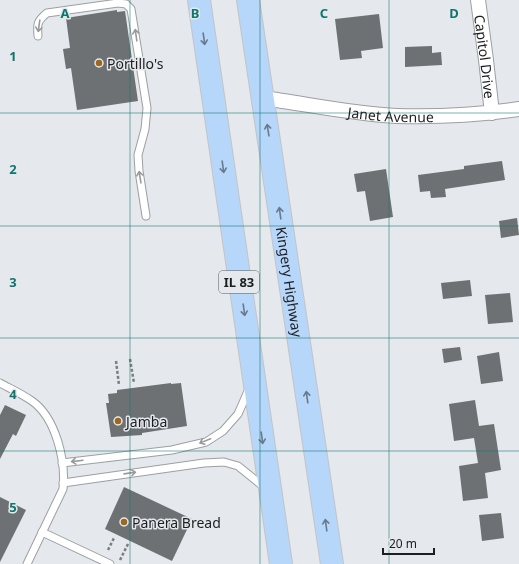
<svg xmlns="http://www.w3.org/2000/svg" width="519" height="564" font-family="'Noto Sans',sans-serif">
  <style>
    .building { fill: #6d7174 }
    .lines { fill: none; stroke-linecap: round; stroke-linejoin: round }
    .service-casing { stroke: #9c9fa3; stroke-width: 9 }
    .minor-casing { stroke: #9c9fa3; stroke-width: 16 }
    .trunk-casing { stroke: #c4c4c5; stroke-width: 24 }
    .path { stroke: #7c7e81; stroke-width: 2.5; stroke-dasharray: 3 2; stroke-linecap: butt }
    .service { stroke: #fff; stroke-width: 7 }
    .minor { stroke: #fff; stroke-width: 14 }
    .trunk { stroke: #b6d6fa; stroke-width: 22 }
    .oneway { stroke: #999a9b }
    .oneway2 { stroke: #6a7a8d }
    .grid { fill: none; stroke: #0f766e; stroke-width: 1; stroke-opacity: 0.55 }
    .poi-dot { fill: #9c681e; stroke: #e5e8ec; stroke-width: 1.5 }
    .labels { text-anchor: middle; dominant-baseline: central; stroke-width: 3; stroke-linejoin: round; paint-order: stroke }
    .shield { fill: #e5e8ec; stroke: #595b5d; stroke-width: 1 }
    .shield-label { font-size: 13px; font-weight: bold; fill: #1d1e20 }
    .street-label { font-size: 14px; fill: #1d1e20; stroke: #e5e8ec }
    .poi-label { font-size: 14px; fill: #1d1e20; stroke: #e5e8ec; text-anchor: start }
    .grid-label { font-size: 13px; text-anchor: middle; font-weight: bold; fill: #0f766e; stroke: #e5e8ec; stroke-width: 3; stroke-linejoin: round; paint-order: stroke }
  </style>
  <rect width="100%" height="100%" fill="#e5e8ec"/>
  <!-- building -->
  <g class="building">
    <polygon points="117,10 117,12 125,11 138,101 77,110 71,68 66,69 63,49 70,48 66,18"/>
    <polygon points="379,14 383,48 361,51 362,58 340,60 335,19"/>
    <polygon points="432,46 432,53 441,52 442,65 405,67 405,47"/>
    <polygon points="502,161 505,180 445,189 446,197 431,198 430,191 420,192 418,175 464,169 464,166"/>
    <polygon points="386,169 393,217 370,221 365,191 357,192 354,174"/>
    <polygon points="517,218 519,235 501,238 499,221"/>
    <polygon points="470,280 472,296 443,299 441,283"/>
    <polygon points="510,293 513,322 488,324 485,295"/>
    <polygon points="460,347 462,360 444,363 442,349"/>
    <polygon points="499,352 503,381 481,384 477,356"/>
    <polygon points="171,383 171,384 181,383 187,426 142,433 142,435 111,437 106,403 109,403 108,394 117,393 117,390"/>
    <polygon points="475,400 479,426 494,424 501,470 485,473 488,498 463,501 459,466 478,463 474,438 454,441 449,404"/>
    <polygon points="5,405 26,415 16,436 13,434 0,459 0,415"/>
    <polygon points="124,487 192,519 172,561 105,529"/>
    <polygon points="0,497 26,510 0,562"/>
    <polygon points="501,513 504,538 482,541 479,515"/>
  </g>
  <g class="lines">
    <!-- service casing -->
    <g class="service-casing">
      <g id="service">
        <path d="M 38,36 C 37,24 37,21 47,13 L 118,3 L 126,4 L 131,9 L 147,108 L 145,129 L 138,155 L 139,171 L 146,216"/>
        <path d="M 0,383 C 11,389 22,394 32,401 C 56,418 66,461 63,489 L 27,564"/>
        <polyline points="62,463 172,450 206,442 223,431 238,414 249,389"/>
        <polyline points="63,483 204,463 224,462 238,466 264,487"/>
        <polyline points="42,532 110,564"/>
      </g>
    </g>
    <!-- minor casing -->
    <g class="minor-casing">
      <g id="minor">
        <path id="s1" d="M 478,0 L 486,60 L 492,113"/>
        <path id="s2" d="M 263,98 C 307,104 352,114 397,116 C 437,117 479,115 519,109"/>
      </g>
    </g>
    <!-- trunk casing -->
    <g class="trunk-casing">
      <g id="trunk">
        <polyline points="199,0 281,564"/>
        <path id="s3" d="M 248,0 L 332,564"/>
      </g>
    </g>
    <!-- path -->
    <g class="path">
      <polyline points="130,359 134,383"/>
      <polyline points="116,361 119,385"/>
      <polyline points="108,550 114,538"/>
      <polyline points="120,560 128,544"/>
    </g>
    <!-- service -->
    <use href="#service" class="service"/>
    <!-- minor -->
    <use href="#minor" class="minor"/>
    <!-- trunk -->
    <use href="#trunk" class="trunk"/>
  </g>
  <!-- one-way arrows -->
  <defs><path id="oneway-shaft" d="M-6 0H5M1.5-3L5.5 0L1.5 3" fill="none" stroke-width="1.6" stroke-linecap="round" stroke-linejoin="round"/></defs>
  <g class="oneway">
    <use href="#oneway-shaft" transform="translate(39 26) rotate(98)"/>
    <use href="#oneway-shaft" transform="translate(136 35) rotate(-98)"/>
    <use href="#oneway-shaft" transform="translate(140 177) rotate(-99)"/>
    <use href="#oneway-shaft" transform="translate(205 441) rotate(158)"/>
    <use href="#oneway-shaft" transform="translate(77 461) rotate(173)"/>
    <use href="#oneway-shaft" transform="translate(130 473) rotate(-8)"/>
  </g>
  <g class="oneway2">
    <use href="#oneway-shaft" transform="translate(204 39) rotate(82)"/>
    <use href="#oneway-shaft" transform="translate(268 130) rotate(-99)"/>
    <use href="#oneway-shaft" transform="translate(223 167) rotate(82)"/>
    <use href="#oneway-shaft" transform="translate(280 213) rotate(-98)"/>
    <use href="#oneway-shaft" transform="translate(244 310) rotate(82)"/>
    <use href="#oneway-shaft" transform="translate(307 397) rotate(-98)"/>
    <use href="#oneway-shaft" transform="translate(262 438) rotate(82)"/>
    <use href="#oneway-shaft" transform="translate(326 525) rotate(-98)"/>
  </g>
  <!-- grid -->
  <path class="grid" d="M 130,0 L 130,564M 260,0 L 260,564M 389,0 L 389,564M 0,113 L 519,113M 0,226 L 519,226M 0,338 L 519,338M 0,451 L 519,451"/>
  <!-- markers -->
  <g class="poi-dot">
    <circle cx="99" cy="63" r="4"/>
    <circle cx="118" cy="421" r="4"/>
    <circle cx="124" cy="522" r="4"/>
  </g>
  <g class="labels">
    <!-- shield labels -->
    <rect class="shield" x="219" y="271" width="40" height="22" rx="3"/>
    <g class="shield-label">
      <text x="239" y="282">IL 83</text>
    </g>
    <!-- street labels -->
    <g class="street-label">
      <text stroke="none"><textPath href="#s1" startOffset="57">Capitol Drive</textPath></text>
      <text stroke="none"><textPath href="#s2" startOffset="129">Janet Avenue</textPath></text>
      <text stroke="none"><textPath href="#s3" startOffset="285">Kingery Highway</textPath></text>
    </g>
    <!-- poi labels -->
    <g class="poi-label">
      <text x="107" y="63">Portillo's</text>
      <text x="126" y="421">Jamba</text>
      <text x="132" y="522">Panera Bread</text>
    </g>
  </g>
  <g class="grid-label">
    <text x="65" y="18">A</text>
    <text x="195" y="18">B</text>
    <text x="324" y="18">C</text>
    <text x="454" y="18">D</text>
    <text x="13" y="61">1</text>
    <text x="13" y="174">2</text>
    <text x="13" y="287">3</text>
    <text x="13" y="399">4</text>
    <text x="13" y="512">5</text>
  </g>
  <!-- scale -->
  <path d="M383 548v6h51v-6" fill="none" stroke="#1d1e20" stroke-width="2"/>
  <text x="389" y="548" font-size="12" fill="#1d1e20" stroke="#e5e8ec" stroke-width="3" paint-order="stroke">20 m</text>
</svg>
